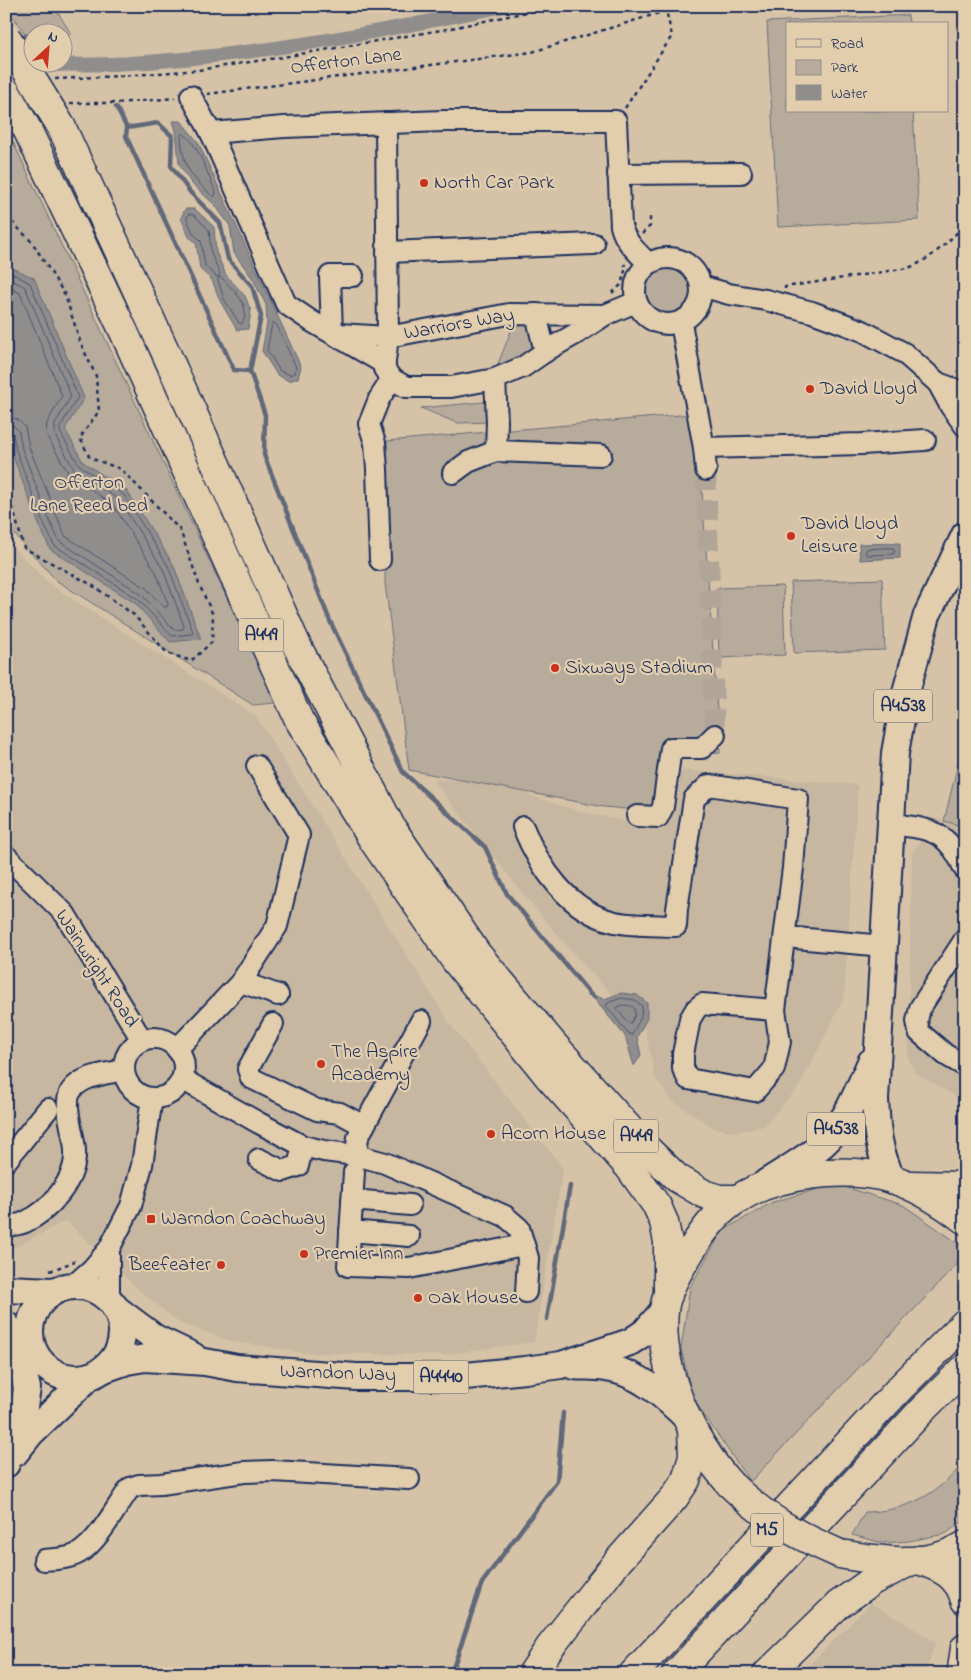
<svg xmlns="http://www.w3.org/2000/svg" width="971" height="1680" font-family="'Indie Flower',sans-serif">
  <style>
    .built { fill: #c7b7a1 }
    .green { fill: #b7ab9b; stroke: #696d7c }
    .water { fill: #908d8d; stroke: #61677a }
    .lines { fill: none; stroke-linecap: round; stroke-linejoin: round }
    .shore { stroke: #4a5571; stroke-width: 1 }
    .stream { stroke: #61677a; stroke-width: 4.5 }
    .canal { stroke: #908d8d; stroke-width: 14 }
    .minor-tunnel { stroke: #b1a598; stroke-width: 20; stroke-dasharray: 20 10; stroke-linecap: butt }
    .minor-casing { stroke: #1b2f5e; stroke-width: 24 }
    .major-casing { stroke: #1b2f5e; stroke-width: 30 }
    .highway-casing { stroke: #1b2f5e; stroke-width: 31 }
    .path { stroke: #1b2f5e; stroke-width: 2.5; stroke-dasharray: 4 4; stroke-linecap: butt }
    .minor { stroke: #e2cdac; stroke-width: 20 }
    .major { stroke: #e2cdac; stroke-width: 26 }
    .highway { stroke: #e2cdac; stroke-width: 28 }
    .highway-bridge-casing { stroke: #1b2f5e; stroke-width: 31; stroke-linecap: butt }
    .highway-bridge { stroke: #e2cdac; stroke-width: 28 }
    .poi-dot { fill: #c8321e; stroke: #e2cdac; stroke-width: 2 }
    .labels { text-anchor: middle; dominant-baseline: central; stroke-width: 4.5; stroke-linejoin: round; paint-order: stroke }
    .shield { fill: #e2cdac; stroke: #575e75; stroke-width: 1 }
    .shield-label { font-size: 19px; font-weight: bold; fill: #1b2f5e }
    .street-label { font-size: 20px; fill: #1b2f5e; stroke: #e2cdac }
    .poi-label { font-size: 20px; fill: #1b2f5e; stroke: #e2cdac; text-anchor: start }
    .park-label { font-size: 20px; fill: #2b3b64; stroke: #e2cdac }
  </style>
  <rect width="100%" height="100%" fill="#d6c3a7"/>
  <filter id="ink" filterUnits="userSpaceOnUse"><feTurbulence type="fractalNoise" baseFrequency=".02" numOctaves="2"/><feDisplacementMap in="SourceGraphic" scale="10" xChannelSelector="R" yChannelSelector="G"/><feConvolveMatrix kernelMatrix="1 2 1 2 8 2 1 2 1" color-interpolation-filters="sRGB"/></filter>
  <g filter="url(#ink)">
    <!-- built -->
    <g class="built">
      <polygon points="6,540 52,586 256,716 451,1025 563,1168 534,1342 444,1355 303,1353 231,1341 179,1323 139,1290 66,1221 6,1252"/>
      <polygon points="674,770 712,772 858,785 844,998 799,1087 764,1126 737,1132 713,1128 670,1099 655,1077 645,1029 578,959 524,895 433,780 477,778 578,811 665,830"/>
      <polygon points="926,816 965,827 965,1102 914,1072 908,1057 912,852 923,838"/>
      <polygon points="871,1603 936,1642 925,1674 800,1674"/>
    </g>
    <!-- green -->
    <g class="green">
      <polygon points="6,6 54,6 71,34 63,37 62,32 32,32 32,44"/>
      <polygon points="908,15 909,24 787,24 787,111 913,111 919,220 778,227 767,22"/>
      <polygon points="6,127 276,703 253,705 57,581 6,525"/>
      <circle cx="668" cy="291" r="25"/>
      <path d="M 525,322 C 549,351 523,358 500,369 L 498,364 L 514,323 Z"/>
      <polygon points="494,401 493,422 457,423 421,408"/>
      <polygon points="691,414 700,462 720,753 661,758 657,812 604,807 409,770 385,583 387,441"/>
      <polygon points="882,579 885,650 794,653 791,582"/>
      <polygon points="783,586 785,655 719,658 717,588"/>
      <polygon points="965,735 965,827 944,821"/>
      <polygon points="835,1184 903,1205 965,1248 965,1256 750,1482 693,1399 681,1349 690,1287 722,1231 773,1202"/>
      <path d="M 965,1462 L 965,1520 L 945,1534 L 909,1541 L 883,1543 L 852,1535 L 865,1512 C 908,1511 936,1495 965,1462 Z"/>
    </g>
    <!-- water -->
    <g class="water">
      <polygon points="173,121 181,121 198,142 301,367 298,378 289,381 277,375 262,351 267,323 266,305 253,279 234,253 230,226 215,205 191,183 179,164 176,131"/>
      <polygon points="185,209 195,209 214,227 216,252 226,275 245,296 251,311 248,329 237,330 220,301 212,280 200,269 196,242 189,237 181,218"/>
      <polygon points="6,265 34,278 84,398 65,429 83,462 127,491 173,564 201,639 170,642 135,603 50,549 38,522 11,451 6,419"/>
      <polygon points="900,543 900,558 860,560 859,544"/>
      <polygon points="621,993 637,995 647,1003 647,1018 637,1037 641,1055 634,1066 625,1036 590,994 604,999"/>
    </g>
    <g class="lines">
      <!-- shore -->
      <g class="shore">
        <path d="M 183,134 C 197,140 209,178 216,193 L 215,196 L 212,196 C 190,175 183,168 181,136 Z"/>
        <polygon points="189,214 194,215 209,230 211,253 220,274 218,277 216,276 205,266 201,241 193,233 187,219"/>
        <polyline points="6,270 30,283 78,397 60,427 60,432 79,465 124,495 168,566 193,632 192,634 172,636 138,599 54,545 42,520 16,450 13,434 11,431 6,430"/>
        <polyline points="6,277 25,287 71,396 55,424 55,435 74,469 119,500 163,569 184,626 183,629 174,630 141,594 59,541 48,517 22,449 19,432 14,426 6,424"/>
        <path d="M 219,277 L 222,278 C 234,291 252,305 242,324 L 239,323 L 224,299 L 218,280 Z"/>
        <polyline points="6,286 20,293 62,396 47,423 46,431 48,438 69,474 113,505 156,572 168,604 167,607 164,607 146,588 65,536 29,447 25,427 17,419 6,417"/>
        <polygon points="274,323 276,324 296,367 294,373 290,375 280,371 267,350 272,324"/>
        <polygon points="893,548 895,551 893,554 867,555 865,552 867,549"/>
        <polygon points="622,998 635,1000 642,1006 641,1017 632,1035 629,1034 606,1006 608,1003"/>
        <polygon points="622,1005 632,1006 635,1009 635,1015 631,1023 628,1023 617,1009 618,1007"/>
      </g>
      <!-- stream -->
      <g class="stream">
        <polyline points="52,32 59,32"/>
        <polyline points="25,36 32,35"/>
        <polyline points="116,107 127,128 158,123 172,136 171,166 190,192 220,223 228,259 252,286 261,316 250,371 265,415 264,455 330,621 403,772 485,847 507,894 590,994 594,997"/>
        <polyline points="127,128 126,136 234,370 250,371"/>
        <polyline points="547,1319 570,1186"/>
        <polyline points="451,1674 482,1583 557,1481 563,1413"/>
      </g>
      <!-- canal -->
      <path class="canal" d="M 6,65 C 41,65 77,65 112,64 C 244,58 375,33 504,6"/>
      <!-- minor-tunnel -->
      <polyline class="minor-tunnel" points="706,470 715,735"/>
      <!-- minor casing -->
      <g class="minor-casing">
        <g id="minor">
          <polyline points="191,96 211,133 286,304 311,321 385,364"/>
          <path d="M 211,133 L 284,127 L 443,121 L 616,121 L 621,226 C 625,242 637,252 649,264"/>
          <polyline points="618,174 741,173"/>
          <polyline points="387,252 594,244"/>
          <circle cx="668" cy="291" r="33"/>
          <polyline points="701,286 729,294 766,300 812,312 863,331 904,353 938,383 951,407 965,426"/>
          <polyline points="536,314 545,352"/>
          <polyline points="605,315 509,314 388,337 384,369 392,379 406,387 451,387 495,379 523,367 549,349 579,332 605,315 636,302"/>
          <polyline points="681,323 704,448 706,470"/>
          <polyline points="332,332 330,276 353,276"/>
          <polyline points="339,334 388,337 386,123"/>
          <polyline points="938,383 965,393"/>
          <polyline points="704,448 862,444 925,440"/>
          <polyline points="496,451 601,455"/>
          <polyline points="453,473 468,462 496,451 497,422 495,379"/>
          <polyline points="380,560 377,469 375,443 369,424 379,399 392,379"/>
          <polyline points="637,816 658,817 663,807 671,748 702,748 715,735"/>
          <path d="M 891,824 C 930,829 947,829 965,870"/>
          <path d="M 523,827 C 539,867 569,912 615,922 C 634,926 657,925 676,926 L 677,909 L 694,799 L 709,785 L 798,799 L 793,868 L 775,1010 L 780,1042 L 774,1069 L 755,1091 L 688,1079 L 683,1069 L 683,1054 L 690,1019 L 696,1009 L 702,1004 L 775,1010"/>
          <polyline points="6,856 65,914 142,1040"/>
          <polyline points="785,937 884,946"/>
          <polyline points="965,939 920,1008 917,1021 919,1032 946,1055 965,1066"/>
          <polyline points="241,982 278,995"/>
          <polyline points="273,1024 248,1069 251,1078 317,1110 340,1113 364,1126"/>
          <circle cx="154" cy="1068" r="30"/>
          <polyline points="177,1049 241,982 277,926 299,835 257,766"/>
          <polyline points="182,1079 259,1123 303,1146 324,1151 356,1155 385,1163 505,1216 519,1228 528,1258 526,1292"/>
          <polyline points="356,1155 358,1137 421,1021"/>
          <polyline points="259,1159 283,1171 298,1166 303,1146"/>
          <polyline points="6,1161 48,1109"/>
          <polyline points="354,1172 348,1266 409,1268 523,1245"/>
          <polyline points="352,1200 410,1205"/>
          <path d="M 6,1226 C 12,1225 20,1225 25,1222 C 50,1211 77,1179 75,1151 C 75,1136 62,1104 71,1091 C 82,1075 106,1074 124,1070"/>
          <polyline points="350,1231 409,1236"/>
          <polyline points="109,1249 109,1301"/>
          <polyline points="74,1285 92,1269 109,1249 131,1206 142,1165 152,1098"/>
          <path d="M 44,1560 C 55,1559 69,1559 79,1553 C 99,1541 116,1507 130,1488 L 139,1485 L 161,1484 L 244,1472 L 273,1471 L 409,1479"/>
        </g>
      </g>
      <!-- major casing -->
      <g class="major-casing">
        <g id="major">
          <path d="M 892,1180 C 878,1149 877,1132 875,1099 L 895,753 L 906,692 L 927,615 L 965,535"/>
          <path d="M 767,1182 C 786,1170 805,1159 822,1145 C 846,1124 858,1090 871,1062"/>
          <circle cx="76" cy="1332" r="46"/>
          <polyline points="6,1289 53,1291"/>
          <polyline points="115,1308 155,1338 193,1356"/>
          <polyline points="6,1325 11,1332 20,1358 27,1388 23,1413 6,1464"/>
          <path d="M 574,1366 C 584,1367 595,1366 606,1368 C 639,1373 662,1394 685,1416"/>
          <polyline points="104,1369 127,1361 145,1358 205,1362 237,1368 356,1377 456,1377 525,1370 561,1365 630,1342 645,1332 664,1310"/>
          <polyline points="15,1453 31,1433 90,1376"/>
        </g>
      </g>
      <!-- highway casing -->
      <g class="highway-casing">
        <g id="highway">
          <polyline points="61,126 166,353 297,646 391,827 477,954 553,1044 650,1152 677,1178 704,1194 720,1199 736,1199"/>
          <polyline points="27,129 124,332 299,720 373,840 455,960 549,1077 629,1167 657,1206 664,1222 668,1242 668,1295"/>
          <polyline points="911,1185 965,1186"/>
          <path d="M 730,1484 C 692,1441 658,1370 664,1311 C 666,1289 681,1267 692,1249 C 703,1231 719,1210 738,1199 C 777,1173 847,1166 892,1179 C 918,1187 944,1204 965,1220"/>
          <path d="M 840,1554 C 881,1561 927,1569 965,1545"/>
          <path d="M 919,1560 C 942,1568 958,1575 965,1600"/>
          <polyline points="962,1669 965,1648"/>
          <polyline points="532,1674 550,1647 618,1561 674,1498 686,1480 693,1457 692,1429"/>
          <polyline points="633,1674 902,1386 965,1323"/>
          <polyline points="676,1674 925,1407 965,1368"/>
          <polyline points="767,1674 838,1605 872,1581 909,1562"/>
        </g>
      </g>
      <!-- path -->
      <g class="path">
        <polyline points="55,79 121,76 198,70 283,57 447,29 555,6"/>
        <polyline points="207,94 532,52 682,6"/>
        <polyline points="70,103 117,103 175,98"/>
        <polyline points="625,108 672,36 665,6"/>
        <polyline points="6,174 6,176"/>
        <polyline points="6,216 32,242 65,295 81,344 96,376 99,411 80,438 90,458 121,469 180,530 199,584 213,615 212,642 191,661 167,653 134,615 92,585 24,548 6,484"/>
        <polyline points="642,234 650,226 650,217"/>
        <path d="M 785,289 L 785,287 L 908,268 C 931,260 947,242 965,225"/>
        <polyline points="612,293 621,285 626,267 624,264"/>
        <polyline points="50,1271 75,1261"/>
      </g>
      <!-- minor -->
      <use href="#minor" class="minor"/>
      <!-- major -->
      <use href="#major" class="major"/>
      <!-- highway -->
      <use href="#highway" class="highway"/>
      <!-- highway-bridge casing -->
      <g class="highway-bridge-casing">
        <g id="highway-bridge">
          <polyline points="6,37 61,126"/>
          <polyline points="6,92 27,129"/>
          <path d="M 730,1484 C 765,1518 796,1535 840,1554"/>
        </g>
      </g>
      <!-- highway-bridge -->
      <use href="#highway-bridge" class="highway-bridge"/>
    </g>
  </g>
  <!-- markers -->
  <g class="poi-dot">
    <circle cx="424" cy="183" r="5"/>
    <circle cx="810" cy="389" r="5"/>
    <circle cx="791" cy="536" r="5"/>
    <circle cx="555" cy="668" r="5"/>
    <circle cx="321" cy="1064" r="5"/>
    <circle cx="491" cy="1134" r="5"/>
    <rect x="146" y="1214" width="10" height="10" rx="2.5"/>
    <circle cx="304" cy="1254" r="5"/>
    <circle cx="221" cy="1265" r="5"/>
    <circle cx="418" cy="1298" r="5"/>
  </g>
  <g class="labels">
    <!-- shield labels -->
    <g class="shield">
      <rect x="238.5" y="618.5" width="45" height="33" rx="4"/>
      <rect x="874" y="689.5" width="58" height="33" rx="4"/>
      <rect x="807" y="1112.5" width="58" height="33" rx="4"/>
      <rect x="613.5" y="1119.5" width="45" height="33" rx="4"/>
      <rect x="413.5" y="1360.5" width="55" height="33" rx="4"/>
      <rect x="751" y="1513.5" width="32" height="33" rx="4"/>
    </g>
    <g class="shield-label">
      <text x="261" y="635">A449</text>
      <text x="903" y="706">A4538</text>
      <text x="836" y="1129">A4538</text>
      <text x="636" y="1136">A449</text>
      <text x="441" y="1377">A4440</text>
      <text x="767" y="1530">M5</text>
    </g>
    <!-- street labels -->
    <g class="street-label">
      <text transform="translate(346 62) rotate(-7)">Offerton Lane</text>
      <text transform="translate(459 325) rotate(-10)">Warriors Way</text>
      <text transform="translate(96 969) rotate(57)">Wainwright Road</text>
      <text transform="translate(338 1374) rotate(2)">Warndon Way</text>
    </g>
    <!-- poi labels -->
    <g class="poi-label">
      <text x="434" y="183">North Car Park</text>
      <text x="820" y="389">David Lloyd</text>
      <text x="801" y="524">David Lloyd<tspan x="801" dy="23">Leisure</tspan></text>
      <text x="565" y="668">Sixways Stadium</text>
      <text x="331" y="1052">The Aspire<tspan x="331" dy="23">Academy</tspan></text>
      <text x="501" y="1134">Acorn House</text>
      <text x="161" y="1219">Warndon Coachway</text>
      <text x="314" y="1254">Premier Inn</text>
      <text x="211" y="1265" text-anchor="end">Beefeater</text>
      <text x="428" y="1298">Oak House</text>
    </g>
    <!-- park labels -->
    <g class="park-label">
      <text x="89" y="483">Offerton<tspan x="89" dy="23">Lane Reed bed</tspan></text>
    </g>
  </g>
  <!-- margin -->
  <rect width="971" height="1680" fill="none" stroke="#e2cdac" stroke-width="25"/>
  <rect x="12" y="12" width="946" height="1655" fill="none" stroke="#1b2f5e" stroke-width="2" filter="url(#ink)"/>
  <!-- legend -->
  <rect x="786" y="22" width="162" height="90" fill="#e2cdac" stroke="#928e8d"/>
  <rect x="796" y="39" width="25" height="8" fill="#e2cdac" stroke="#928e8d"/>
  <text x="831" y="48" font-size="15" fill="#1b2f5e">Road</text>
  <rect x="796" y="60" width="25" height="15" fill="#b7ab9b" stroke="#928e8d"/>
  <text x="831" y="72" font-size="15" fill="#1b2f5e">Park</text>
  <rect x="796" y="85" width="25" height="15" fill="#908d8d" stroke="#928e8d"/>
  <text x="831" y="98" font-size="15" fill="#1b2f5e">Water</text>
  <!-- north arrow -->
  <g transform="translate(48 48) rotate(26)"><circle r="24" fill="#e2cdac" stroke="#928e8d"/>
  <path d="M0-4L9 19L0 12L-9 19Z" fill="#c8321e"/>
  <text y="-8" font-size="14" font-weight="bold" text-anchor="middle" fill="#1b2f5e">N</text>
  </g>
</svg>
